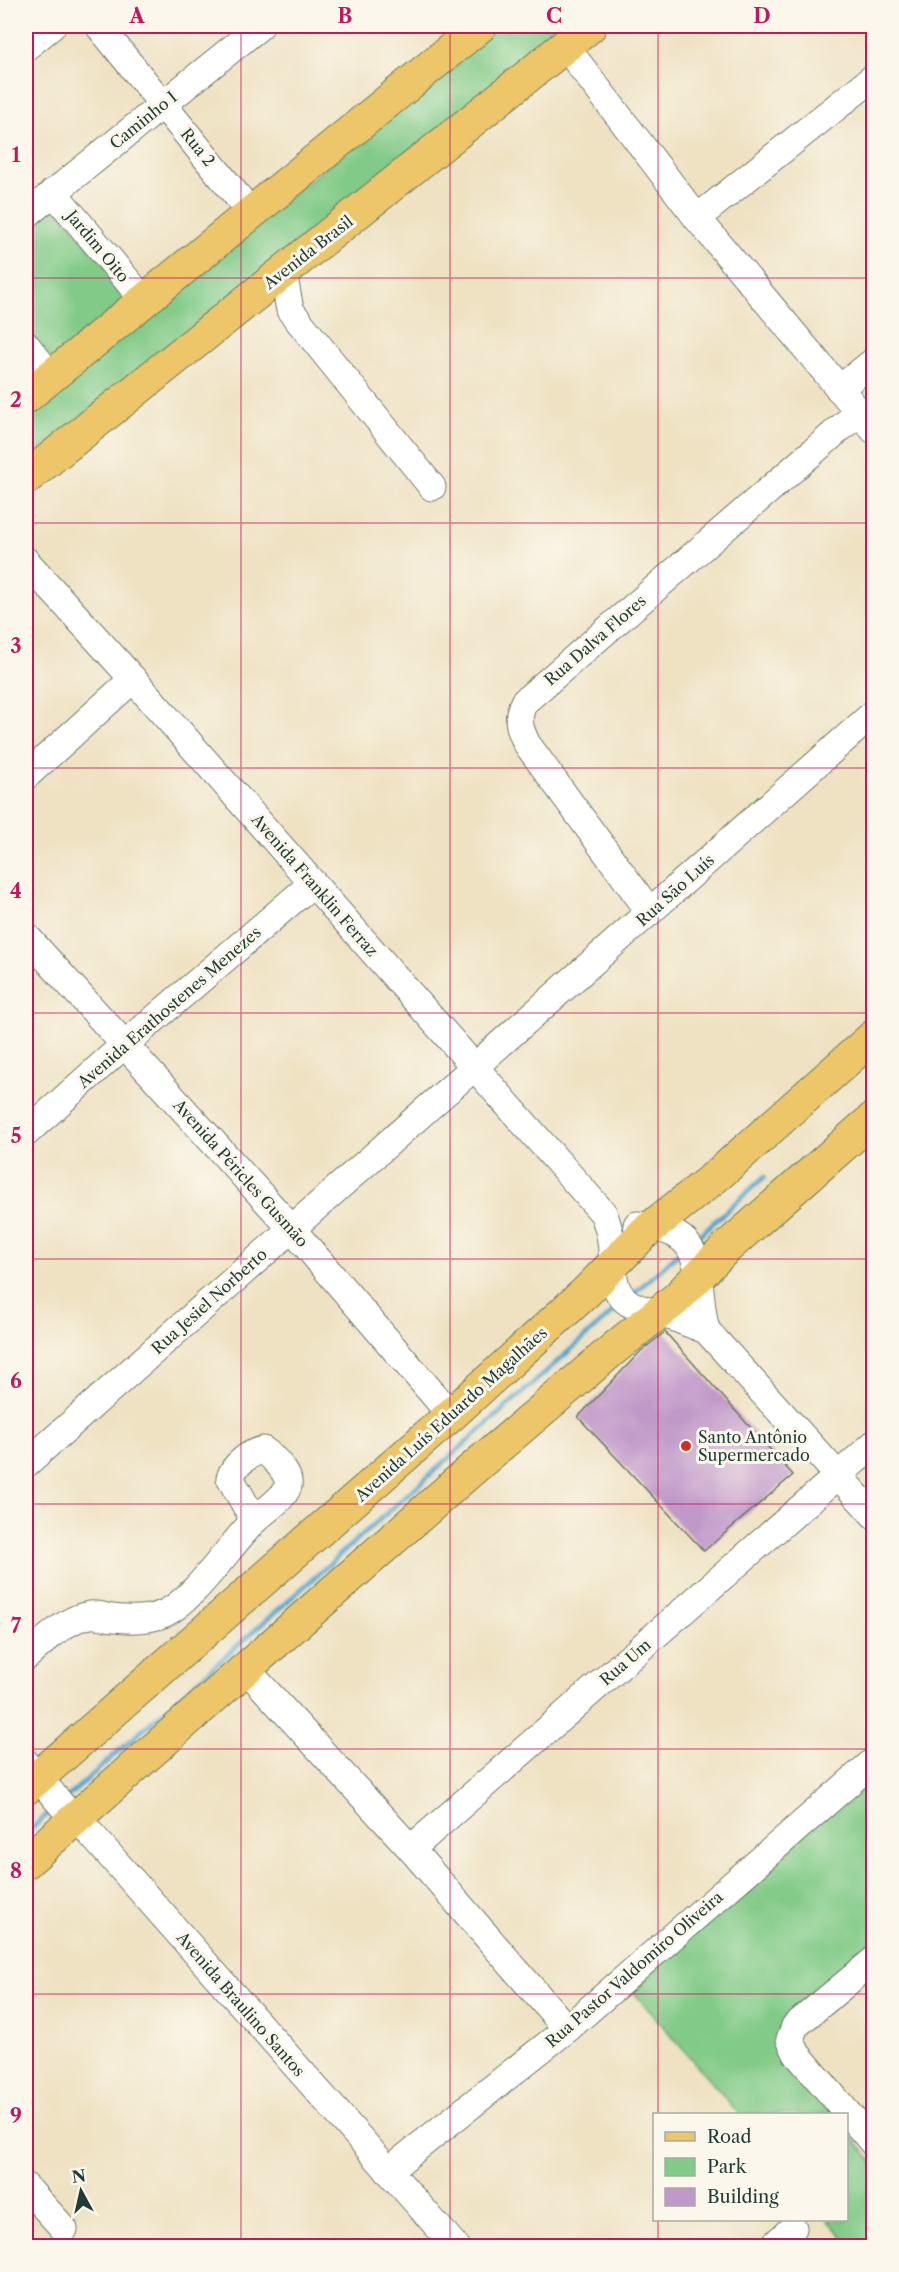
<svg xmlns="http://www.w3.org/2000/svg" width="899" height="2272" font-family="'Libre Caslon Text',serif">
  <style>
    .green { fill: #81ca87; stroke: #50845e; stroke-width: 1.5 }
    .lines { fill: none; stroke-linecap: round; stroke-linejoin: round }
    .stream { stroke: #50a4cc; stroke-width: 5 }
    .building { fill: #c199c9 }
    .minor-casing { stroke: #687766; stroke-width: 29 }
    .major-casing { stroke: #687766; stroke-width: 35 }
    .minor { stroke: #fff; stroke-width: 27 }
    .major { stroke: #ecc669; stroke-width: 33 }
    .grid { fill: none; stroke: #c2185b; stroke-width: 1.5; stroke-opacity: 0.55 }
    .poi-dot { fill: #c8321e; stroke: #fbf7ec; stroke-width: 2 }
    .labels { text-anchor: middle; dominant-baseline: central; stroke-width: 6; stroke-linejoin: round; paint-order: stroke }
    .street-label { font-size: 16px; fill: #1f3d34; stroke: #fbf7ec }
    .poi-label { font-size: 16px; fill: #1f3d34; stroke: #fbf7ec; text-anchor: start }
    .neatline { fill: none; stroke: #c2185b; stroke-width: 2 }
    .grid-label { font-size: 20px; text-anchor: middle; font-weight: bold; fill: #c2185b }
  </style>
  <rect width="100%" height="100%" fill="#fbf7ec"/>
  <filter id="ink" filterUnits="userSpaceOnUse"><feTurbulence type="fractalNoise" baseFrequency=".0167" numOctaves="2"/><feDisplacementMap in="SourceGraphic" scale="12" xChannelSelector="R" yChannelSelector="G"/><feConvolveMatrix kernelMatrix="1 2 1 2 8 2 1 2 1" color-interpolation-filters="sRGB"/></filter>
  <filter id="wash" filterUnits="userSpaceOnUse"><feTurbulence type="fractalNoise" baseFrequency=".008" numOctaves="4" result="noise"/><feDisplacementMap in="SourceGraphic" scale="24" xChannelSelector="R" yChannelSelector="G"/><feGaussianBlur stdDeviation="1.35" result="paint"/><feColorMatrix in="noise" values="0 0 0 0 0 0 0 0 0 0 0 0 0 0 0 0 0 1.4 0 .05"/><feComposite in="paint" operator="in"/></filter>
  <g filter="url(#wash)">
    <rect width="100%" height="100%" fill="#efe2c3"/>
    <!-- green -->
    <g class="green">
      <polygon points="498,26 565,26 26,461 26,412"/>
      <polygon points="50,200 130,295 50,363 26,334 26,221"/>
      <polygon points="873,1768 873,1941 803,2001 785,2020 834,2114 739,2114 629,1987"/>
      <polygon points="847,2130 873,2162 873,2246 852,2246 828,2220 846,2220"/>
    </g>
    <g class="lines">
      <!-- stream -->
      <g class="stream">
        <polyline points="693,1241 764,1177"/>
        <polyline points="632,1295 681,1251"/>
        <polyline points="65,1799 621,1305"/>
        <polyline points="26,1834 53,1809"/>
      </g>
    </g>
    <g id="blocks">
      <!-- building -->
      <polygon class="building" points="665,1332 793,1475 704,1551 578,1417 641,1351"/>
    </g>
  </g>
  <g filter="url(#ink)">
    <use href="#blocks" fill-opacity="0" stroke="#687766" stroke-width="1.5"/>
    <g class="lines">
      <!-- minor casing -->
      <g class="minor-casing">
        <g id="minor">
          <polyline points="99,26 251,213"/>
          <polyline points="572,28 565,46 697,218 874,430"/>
          <polyline points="26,47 52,26"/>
          <polyline points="53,192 143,299"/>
          <polyline points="26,215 260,26"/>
          <polyline points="697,218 874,77"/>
          <polyline points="283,272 290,310 432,487"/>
          <polyline points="26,345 51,376"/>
          <polyline points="839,389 874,361"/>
          <path d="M 26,561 L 133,679 L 603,1213 C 614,1239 611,1250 614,1277 C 617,1310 650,1310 675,1318 C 685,1322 695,1326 706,1330 L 874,1515"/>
          <polyline points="26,776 133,679"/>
          <path d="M 650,912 L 527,744 C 519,728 516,718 524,702 L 859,412"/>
          <polyline points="26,936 291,1228 451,1415"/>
          <polyline points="26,1133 124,1045 313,883"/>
          <path d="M 637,1225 C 714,1230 692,1277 706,1330"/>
          <polyline points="26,1464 874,713"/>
          <path d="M 26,1657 C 44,1642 66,1618 90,1615 C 97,1614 106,1617 113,1618 C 129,1620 148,1620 163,1614 C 193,1602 231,1543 256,1519 C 265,1510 284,1499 288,1486 C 291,1474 272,1456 263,1450 C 249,1453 234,1465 230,1478 L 254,1520"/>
          <polyline points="246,1669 411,1849 567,2029"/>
          <polyline points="26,1763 65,1809 76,1817 455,2246"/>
          <polyline points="411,1849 874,1444"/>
          <polyline points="874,1960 795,2026 790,2039 797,2054 874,2144"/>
          <polyline points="388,2171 567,2029 874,1761"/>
          <polyline points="26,2187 64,2229"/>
          <polyline points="773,2246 793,2228"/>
        </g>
      </g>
      <!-- major casing -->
      <g class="major-casing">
        <g id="major">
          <polyline points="26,397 480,26"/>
          <polyline points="26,478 590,26"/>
          <polyline points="26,1788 451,1415 585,1293 644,1233 720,1173 874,1036"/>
          <polyline points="26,1862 470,1471 617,1346 676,1299 725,1249 874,1118"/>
        </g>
      </g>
      <!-- minor -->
      <use href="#minor" class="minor"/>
      <!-- major -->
      <use href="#major" class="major"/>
    </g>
  </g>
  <!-- grid -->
  <path class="grid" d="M 241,26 L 241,2246M 450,26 L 450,2246M 658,26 L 658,2114M 26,278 L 874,278M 26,523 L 874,523M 26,768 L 874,768M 26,1013 L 874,1013M 26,1259 L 874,1259M 26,1504 L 874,1504M 26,1749 L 874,1749M 26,1994 L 874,1994M 658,2220 L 658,2246"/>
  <!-- markers -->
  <circle class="poi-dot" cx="686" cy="1446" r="6"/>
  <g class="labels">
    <!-- street labels -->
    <g class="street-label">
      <text transform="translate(143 120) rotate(-39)">Caminho I</text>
      <text transform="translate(198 147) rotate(51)">Rua 2</text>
      <text transform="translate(98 246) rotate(50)">Jardim Oito</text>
      <text transform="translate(308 252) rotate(-38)">Avenida Brasil</text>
      <text transform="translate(595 640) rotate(-41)">Rua Dalva Flores</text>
      <text transform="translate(315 885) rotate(49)">Avenida Franklin Ferraz</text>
      <text transform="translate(675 890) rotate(-42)">Rua São Luís</text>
      <text transform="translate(169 1007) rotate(-41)">Avenida Erathostenes Menezes</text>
      <text transform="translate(241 1173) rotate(48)">Avenida Péricles Gusmão</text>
      <text transform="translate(209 1301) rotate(-42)">Rua Jesiel Norberto</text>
      <text transform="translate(451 1414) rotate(-42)">Avenida Luís Eduardo Magalhães</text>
      <text transform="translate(625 1662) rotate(-41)">Rua Um</text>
      <text transform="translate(634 1969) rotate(-41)">Rua Pastor Valdomiro Oliveira</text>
      <text transform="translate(241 2004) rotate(49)">Avenida Braulino Santos</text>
    </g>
    <!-- poi labels -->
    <g class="poi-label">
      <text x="698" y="1437">Santo Antônio<tspan x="698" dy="18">Supermercado</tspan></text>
    </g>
  </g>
  <!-- margin -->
  <rect width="899" height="2272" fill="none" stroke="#fbf7ec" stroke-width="66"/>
  <!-- legend -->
  <rect x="653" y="2113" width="195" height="108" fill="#fbf7ec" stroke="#a3ada2" stroke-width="1.5"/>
  <rect x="665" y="2132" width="30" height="9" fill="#ecc669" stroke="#a3ada2" stroke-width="1.5"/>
  <text x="707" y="2143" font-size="18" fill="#1f3d34">Road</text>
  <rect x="665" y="2158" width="30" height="18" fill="#81ca87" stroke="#a3ada2" stroke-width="1.5"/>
  <text x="707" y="2173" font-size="18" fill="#1f3d34">Park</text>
  <rect x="665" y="2188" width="30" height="18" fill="#c199c9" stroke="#a3ada2" stroke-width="1.5"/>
  <text x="707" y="2203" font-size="18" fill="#1f3d34">Building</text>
  <!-- north arrow -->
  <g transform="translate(81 2191) rotate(352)" stroke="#fbf7ec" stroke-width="4.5" paint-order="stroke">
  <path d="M0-4.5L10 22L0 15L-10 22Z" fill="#1f3d34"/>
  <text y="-9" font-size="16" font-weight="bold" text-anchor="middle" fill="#1f3d34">N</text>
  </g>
  <rect x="33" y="33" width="833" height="2206" class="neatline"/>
  <g class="grid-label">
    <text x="137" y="23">A</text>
    <text x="345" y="23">B</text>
    <text x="554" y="23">C</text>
    <text x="762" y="23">D</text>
    <text x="16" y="162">1</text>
    <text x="16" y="407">2</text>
    <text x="16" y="653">3</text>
    <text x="16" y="898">4</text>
    <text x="16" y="1143">5</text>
    <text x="16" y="1388">6</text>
    <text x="16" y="1633">7</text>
    <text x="16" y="1878">8</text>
    <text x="16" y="2123">9</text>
  </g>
</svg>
